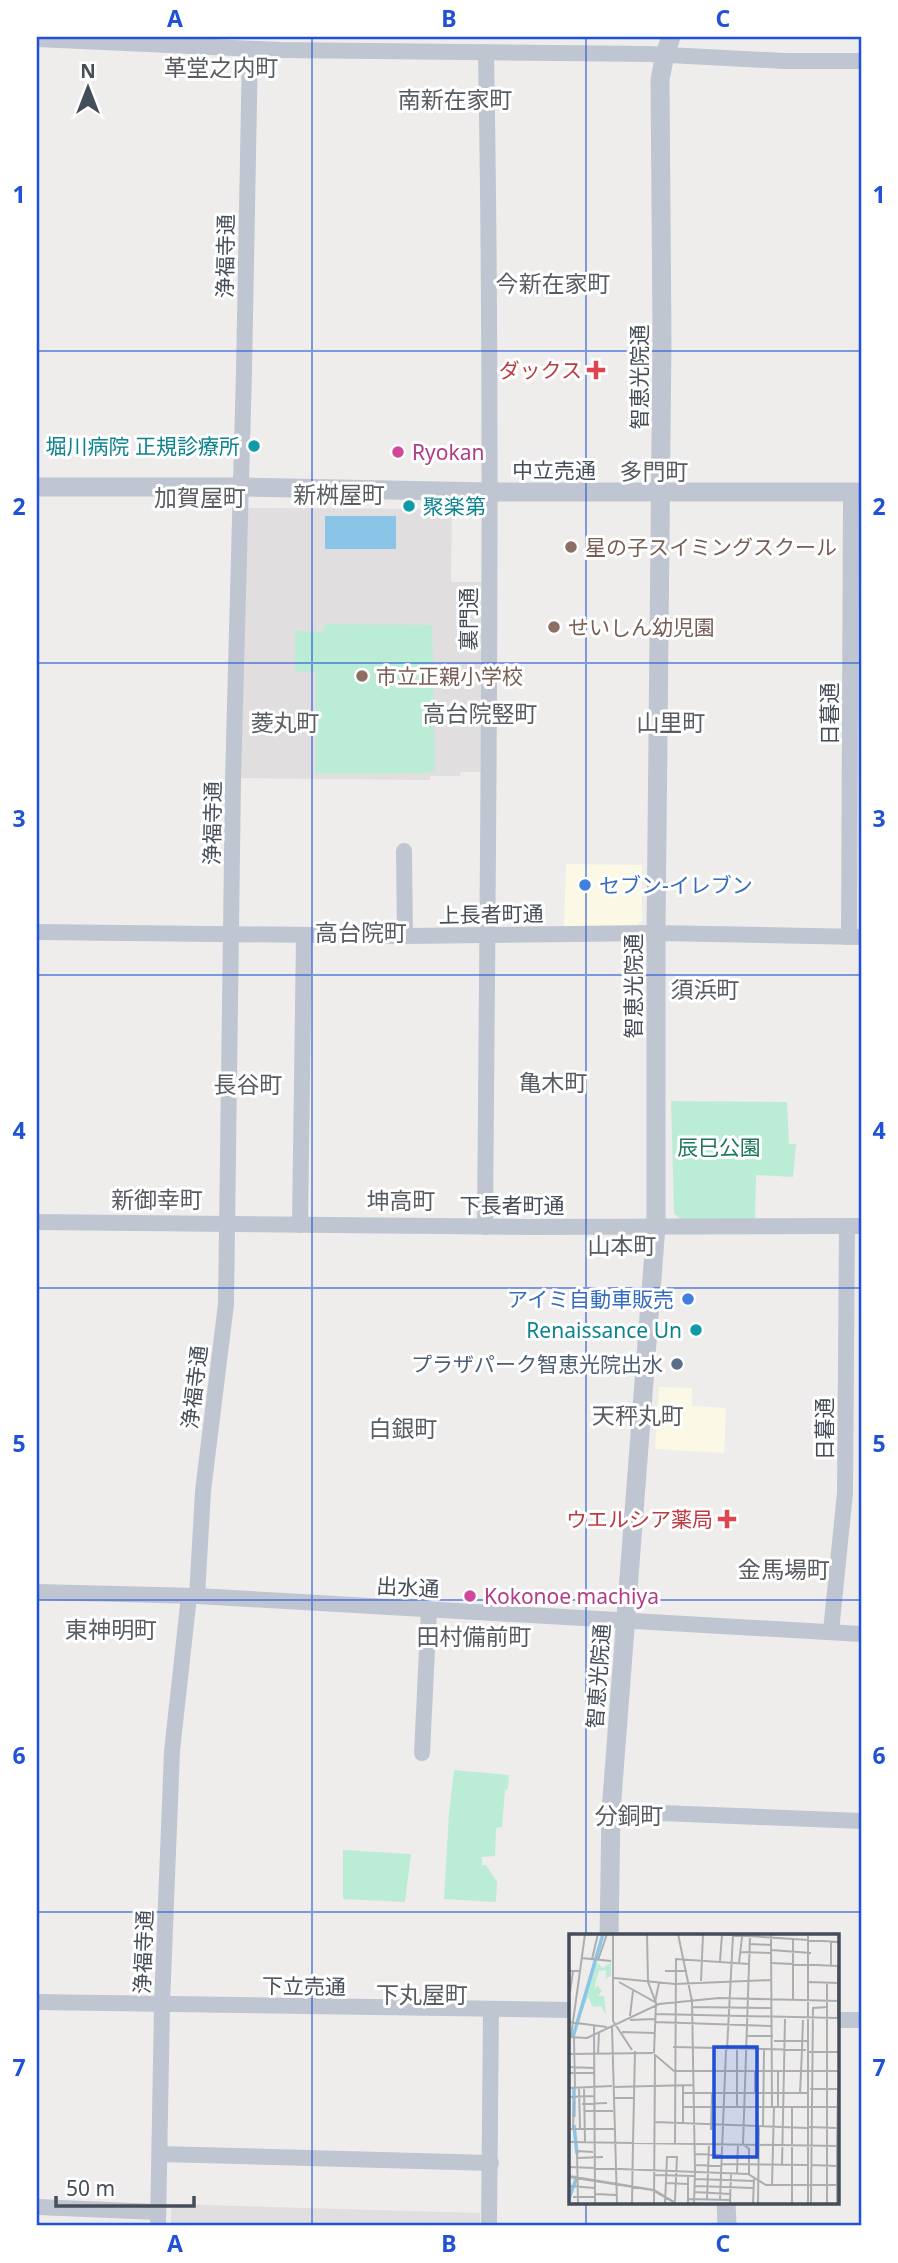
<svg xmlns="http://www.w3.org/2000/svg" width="898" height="2263" font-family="'Noto Sans','Noto Sans JP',sans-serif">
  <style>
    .commercial { fill: #fbf8e5 }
    .education { fill: #e0dede }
    .green { fill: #bbecd6 }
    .water { fill: #8ac5e8 }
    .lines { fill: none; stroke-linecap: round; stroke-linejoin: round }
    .minor { stroke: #c0c6d1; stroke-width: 16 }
    .tertiary { stroke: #c0c6d1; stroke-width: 19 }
    .grid { fill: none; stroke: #1f52d6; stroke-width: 2; stroke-opacity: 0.55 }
    .health-dot { fill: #e0444e; stroke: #fff; stroke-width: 2.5 }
    .culture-dot { fill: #0f9aa8; stroke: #fff; stroke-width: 2.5 }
    .hotel-dot { fill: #d1479c; stroke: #fff; stroke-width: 2.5 }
    .education-dot { fill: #8d6e63; stroke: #fff; stroke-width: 2.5 }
    .shop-dot { fill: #3f7fe0; stroke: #fff; stroke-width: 2.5 }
    .service-dot { fill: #5c6f8a; stroke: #fff; stroke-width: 2.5 }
    .labels { text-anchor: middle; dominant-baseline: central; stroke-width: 6; stroke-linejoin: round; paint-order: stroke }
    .street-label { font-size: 21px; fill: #454d59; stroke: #fff }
    .health-label { font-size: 21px; fill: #be3a42; stroke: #fff; text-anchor: end }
    .culture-label { font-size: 21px; fill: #0d838f; stroke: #fff; text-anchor: end }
    .hotel-label { font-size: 21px; fill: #b23c85; stroke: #fff; text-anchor: start }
    .education-label { font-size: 21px; fill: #785e54; stroke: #fff; text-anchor: start }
    .shop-label { font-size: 21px; fill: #366cbe; stroke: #fff; text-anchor: start }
    .park-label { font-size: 21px; fill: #1a7757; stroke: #fff }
    .service-label { font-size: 21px; fill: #4e5e75; stroke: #fff; text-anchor: end }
    .neighbourhood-label { font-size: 23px; fill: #595c61; stroke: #fff }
    .inset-river { fill: none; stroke: #8ac5e8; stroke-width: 3.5 }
    .inset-road { fill: none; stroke: #abadb1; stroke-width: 2 }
    .view { fill: #1d4ed8; fill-opacity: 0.15; stroke: #1d4ed8; stroke-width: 3.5 }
    .inset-edge { fill: none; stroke: #454d59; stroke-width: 3.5 }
    .neatline { fill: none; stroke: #1f52d6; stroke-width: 2.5 }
    .grid-label { font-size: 23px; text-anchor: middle; font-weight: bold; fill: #1f52d6 }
  </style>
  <rect width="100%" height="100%" fill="#efedec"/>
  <!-- commercial -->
  <g class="commercial">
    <polygon points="566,864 642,865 642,921 633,928 564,927"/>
    <polygon points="659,1387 692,1388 692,1406 726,1408 724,1453 655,1449"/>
  </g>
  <!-- education -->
  <g class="education">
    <polygon points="249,508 452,509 451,582 484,582 483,769 480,772 461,772 460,776 430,776 430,780 238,778 243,519"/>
    <polygon points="171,2204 480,2213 480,2226 171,2226"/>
  </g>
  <!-- green -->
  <g class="green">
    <polygon points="326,624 432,625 435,769 427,773 316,774 316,671 295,672 295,631 323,632"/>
    <polygon points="671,1101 787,1102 789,1144 796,1144 793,1177 756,1175 755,1219 680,1219 674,1213"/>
    <polygon points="454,1770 509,1775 508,1789 505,1790 502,1827 496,1828 495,1856 482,1857 482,1865 486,1865 497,1882 496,1902 444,1899 449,1813"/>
    <polygon points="343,1850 411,1854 405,1902 343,1899"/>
  </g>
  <!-- water -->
  <rect class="water" x="325" y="516" width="71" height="33"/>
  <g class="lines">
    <!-- minor -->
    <g class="minor">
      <polyline points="37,39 280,50 649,54 785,61 861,61"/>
      <polyline points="404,851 405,936"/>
      <polyline points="37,932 405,936 656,933 861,937"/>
      <polyline points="849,937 851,492"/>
      <polyline points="37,1222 529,1227 861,1226"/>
      <polyline points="300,1225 304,935"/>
      <path d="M 485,1227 C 488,835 493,444 486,52"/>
      <polyline points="37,1592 197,1596 861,1634"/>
      <polyline points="197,1596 203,1491 226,1304 233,779 244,371 250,49"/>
      <polyline points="831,1631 845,1493 847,1226"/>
      <polyline points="422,1753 429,1609"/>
      <polyline points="611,1811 861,1821"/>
      <polyline points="37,2002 571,2010"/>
      <polyline points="837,2020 861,2020"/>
      <polyline points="160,2154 491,2163"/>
      <polyline points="37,2207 158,2212"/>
      <polyline points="158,2226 162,2004 172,1751 189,1596"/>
      <polyline points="489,2226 491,2010"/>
    </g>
    <!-- tertiary -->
    <g class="tertiary">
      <polyline points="37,487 240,487 489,492 861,492"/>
      <polyline points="609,1936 611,1811 656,1226 656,933 662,339 660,80 665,54 671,37"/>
      <polyline points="726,2202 727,2226"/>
    </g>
  </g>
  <!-- grid -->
  <path class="grid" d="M 312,37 L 312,2226M 586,37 L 586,1936M 37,351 L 861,351M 37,663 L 861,663M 37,975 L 861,975M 37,1288 L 861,1288M 37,1600 L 861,1600M 37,1912 L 861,1912M 586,2202 L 586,2226"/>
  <!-- markers -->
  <g class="health-dot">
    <path d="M592.5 359.5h7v7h7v7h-7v7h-7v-7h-7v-7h7z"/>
    <path d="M723.5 1508.5h7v7h7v7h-7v7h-7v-7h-7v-7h7z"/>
  </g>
  <g class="culture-dot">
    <circle cx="254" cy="446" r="7"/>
    <circle cx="409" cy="506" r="7"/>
    <circle cx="696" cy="1330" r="7"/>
  </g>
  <g class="hotel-dot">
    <circle cx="398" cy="452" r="7"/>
    <circle cx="470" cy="1596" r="7"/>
  </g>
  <g class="education-dot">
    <circle cx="571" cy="547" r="7"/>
    <circle cx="554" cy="627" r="7"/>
    <circle cx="362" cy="676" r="7"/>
  </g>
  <g class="shop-dot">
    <circle cx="585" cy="885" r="7"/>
    <circle cx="688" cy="1299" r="7"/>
  </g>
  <circle class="service-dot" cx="677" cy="1364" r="7"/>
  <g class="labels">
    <!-- street labels -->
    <g class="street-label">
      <text transform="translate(225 256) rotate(-89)">浄福寺通</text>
      <text transform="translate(639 377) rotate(-90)">智恵光院通</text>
      <text x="554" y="470">中立売通</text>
      <text transform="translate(468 619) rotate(-90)">裏門通</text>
      <text transform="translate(829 714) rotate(-90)">日暮通</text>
      <text transform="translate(212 823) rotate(-89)">浄福寺通</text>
      <text transform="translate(491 914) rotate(-1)">上長者町通</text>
      <text transform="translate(633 986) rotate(-90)">智恵光院通</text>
      <text x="512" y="1205">下長者町通</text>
      <text transform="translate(194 1387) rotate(-83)">浄福寺通</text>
      <text transform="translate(824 1429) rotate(-90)">日暮通</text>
      <text transform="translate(408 1587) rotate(3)">出水通</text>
      <text transform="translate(598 1676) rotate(-86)">智恵光院通</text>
      <text transform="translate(143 1952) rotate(-88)">浄福寺通</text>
      <text transform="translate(304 1986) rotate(1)">下立売通</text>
    </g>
    <!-- health labels -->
    <g class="health-label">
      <text x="582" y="370">ダックス</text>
      <text x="713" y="1519">ウエルシア薬局</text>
    </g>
    <!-- culture labels -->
    <g class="culture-label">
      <text x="240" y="446">堀川病院 正規診療所</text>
      <text x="423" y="506" text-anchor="start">聚楽第</text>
      <text x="682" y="1330">Renaissance Un</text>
    </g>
    <!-- hotel labels -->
    <g class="hotel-label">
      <text x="412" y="452">Ryokan</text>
      <text x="484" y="1596">Kokonoe machiya</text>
    </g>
    <!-- education labels -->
    <g class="education-label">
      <text x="585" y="547">星の子スイミングスクール</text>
      <text x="568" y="627">せいしん幼児園</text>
      <text x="376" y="676">市立正親小学校</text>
    </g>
    <!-- shop labels -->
    <g class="shop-label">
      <text x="599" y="885">セブン-イレブン</text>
      <text x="674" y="1299" text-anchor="end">アイミ自動車販売</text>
    </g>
    <!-- park labels -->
    <g class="park-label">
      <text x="719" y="1147">辰巳公園</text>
    </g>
    <!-- service labels -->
    <g class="service-label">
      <text x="663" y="1364">プラザパーク智恵光院出水</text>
    </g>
    <!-- neighbourhood labels -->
    <g class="neighbourhood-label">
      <text x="221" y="67">革堂之内町</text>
      <text x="455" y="99">南新在家町</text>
      <text x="553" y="283">今新在家町</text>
      <text x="654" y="471">多門町</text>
      <text x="339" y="494">新桝屋町</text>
      <text x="200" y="497">加賀屋町</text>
      <text x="480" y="713">高台院竪町</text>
      <text x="285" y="722">菱丸町</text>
      <text x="671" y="722">山里町</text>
      <text x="361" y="932">高台院町</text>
      <text x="705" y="989">須浜町</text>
      <text x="553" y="1082">亀木町</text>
      <text x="248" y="1084">長谷町</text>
      <text x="157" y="1199">新御幸町</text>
      <text x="401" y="1200">坤高町</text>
      <text x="622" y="1245">山本町</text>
      <text x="638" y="1415">天秤丸町</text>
      <text x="403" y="1428">白銀町</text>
      <text x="784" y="1569">金馬場町</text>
      <text x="111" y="1629">東神明町</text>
      <text x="474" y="1636">田村備前町</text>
      <text x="629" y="1815">分銅町</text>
      <text x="422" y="1994">下丸屋町</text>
    </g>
  </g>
  <!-- overview -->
  <g transform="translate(569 1934)">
    <rect width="270" height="270" fill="#efedec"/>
    <path d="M 25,26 L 34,34 L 42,28 L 42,41 L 37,45 L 37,36 L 30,37 L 26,50 L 26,56 L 28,51 L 33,57 L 29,62 L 35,62 L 37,81 L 32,72 L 24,73 L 19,63 L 12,81 Z" fill="#bbecd6"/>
    <path class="inset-river" d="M 4,103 L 34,0M 5,154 L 5,183M 5,191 L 8,220M 0,265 L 8,242"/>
    <path class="inset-road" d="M 44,0 L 44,87 L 63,116M 78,0 L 79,48 L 87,69 L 85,119M 109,0 L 123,67M 147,0 L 270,8M 202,0 L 203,173M 262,8 L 262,32M 181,10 L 202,11M 202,16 L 242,19M 171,18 L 202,19M 12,24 L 42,27M 23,25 L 29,0M 29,26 L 38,0M 151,27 L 153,1M 170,29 L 173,3M 201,29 L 269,32M 0,37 L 11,37 L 16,0M 96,37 L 118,37M 45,44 L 106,50 L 202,46M 132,47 L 134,0M 50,48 L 86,68 L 90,49M 240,48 L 269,49M 1,58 L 4,37M 224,66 L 224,6M 123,67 L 126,238M 123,73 L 202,74M 86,80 L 269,84 L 269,32M 61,82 L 64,57M 61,86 L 86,85M 0,88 L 38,93M 86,88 L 203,92M 25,91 L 26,269M 43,93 L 48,269M 53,98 L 85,99M 2,102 L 11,37M 178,102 L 204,102M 0,103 L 18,104 L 90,70 L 150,64 L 270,67M 5,104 L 6,154M 205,107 L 238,107M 104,113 L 237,116M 233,115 L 234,86M 158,116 L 164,1M 240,118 L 270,118M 0,120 L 84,119M 29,120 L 30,98M 85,120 L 105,137 L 270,137M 0,133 L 25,134M 209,137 L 209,173M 232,138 L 233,116M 0,139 L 25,139M 114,151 L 114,189M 10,153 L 11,195M 15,153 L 16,208M 44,153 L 124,151M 0,154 L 43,152M 241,155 L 268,155M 114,159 L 238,159M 186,159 L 186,137M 231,159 L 232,138M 0,163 L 25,162M 44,164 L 66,164M 13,170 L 38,169M 114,173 L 270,173M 168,173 L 168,116M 15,177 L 44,177M 86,188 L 238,194M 154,190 L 157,116M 194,193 L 195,116M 240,193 L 267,194M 0,195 L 45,195M 4,195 L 5,168M 142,196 L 143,158M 0,208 L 270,212M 64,209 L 66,117M 106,209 L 107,25 L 180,30M 268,212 L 269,155M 268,212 L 268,269M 126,220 L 152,221M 9,224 L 34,223M 152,230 L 238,231M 126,231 L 152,232M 213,231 L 216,85M 242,231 L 268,232M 0,233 L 179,240 L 197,251 L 270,251M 168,239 L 169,211M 180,240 L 180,215 L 174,210 L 181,2M 85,241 L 125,242M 0,242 L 85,256 L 107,269M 0,243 L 83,256 L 106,269M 126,245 L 185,247M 97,249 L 119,250M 203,251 L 205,173M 0,252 L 26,254M 126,252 L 184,254M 125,258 L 161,260M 26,260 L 47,261M 4,263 L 26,263M 119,265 L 161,266M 138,266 L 140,210M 151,266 L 154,191M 9,269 L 8,217 L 24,218M 63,269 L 64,209M 85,269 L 86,121M 96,269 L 98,223 L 108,223 L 106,267M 119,269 L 119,242M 125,269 L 126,238M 161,269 L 162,239M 184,269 L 185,245M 189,269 L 190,193M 223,269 L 223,173M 239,269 L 239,0M 242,269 L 244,74 L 259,73M 258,269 L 258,49"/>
    <path class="view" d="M 145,113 L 188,113 L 188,223 L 145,223 Z"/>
    <rect width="270" height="270" class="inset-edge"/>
  </g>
  <!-- border -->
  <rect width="898" height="2263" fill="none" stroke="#ffffff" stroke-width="77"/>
  <!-- north arrow -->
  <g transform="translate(88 88)" stroke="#ffffff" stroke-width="5" paint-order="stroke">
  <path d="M0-5L12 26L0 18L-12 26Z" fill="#454d59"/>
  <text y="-10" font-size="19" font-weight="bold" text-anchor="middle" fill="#454d59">N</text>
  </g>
  <!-- scale -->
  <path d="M56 2196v10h138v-10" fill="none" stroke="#454d59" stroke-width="3.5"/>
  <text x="66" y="2196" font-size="21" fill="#454d59" stroke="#ffffff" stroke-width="5" paint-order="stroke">50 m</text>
  <rect x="38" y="38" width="822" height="2186" class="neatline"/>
  <g class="grid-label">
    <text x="175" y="27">A</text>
    <text x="449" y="27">B</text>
    <text x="723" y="27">C</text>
    <text x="19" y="203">1</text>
    <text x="879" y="203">1</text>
    <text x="19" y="515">2</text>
    <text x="879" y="515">2</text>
    <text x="19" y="827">3</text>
    <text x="879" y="827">3</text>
    <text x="19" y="1139">4</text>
    <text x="879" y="1139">4</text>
    <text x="19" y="1452">5</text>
    <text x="879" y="1452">5</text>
    <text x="19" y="1764">6</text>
    <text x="879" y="1764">6</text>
    <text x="19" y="2076">7</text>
    <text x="879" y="2076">7</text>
    <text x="175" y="2252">A</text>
    <text x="449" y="2252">B</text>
    <text x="723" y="2252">C</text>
  </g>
</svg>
